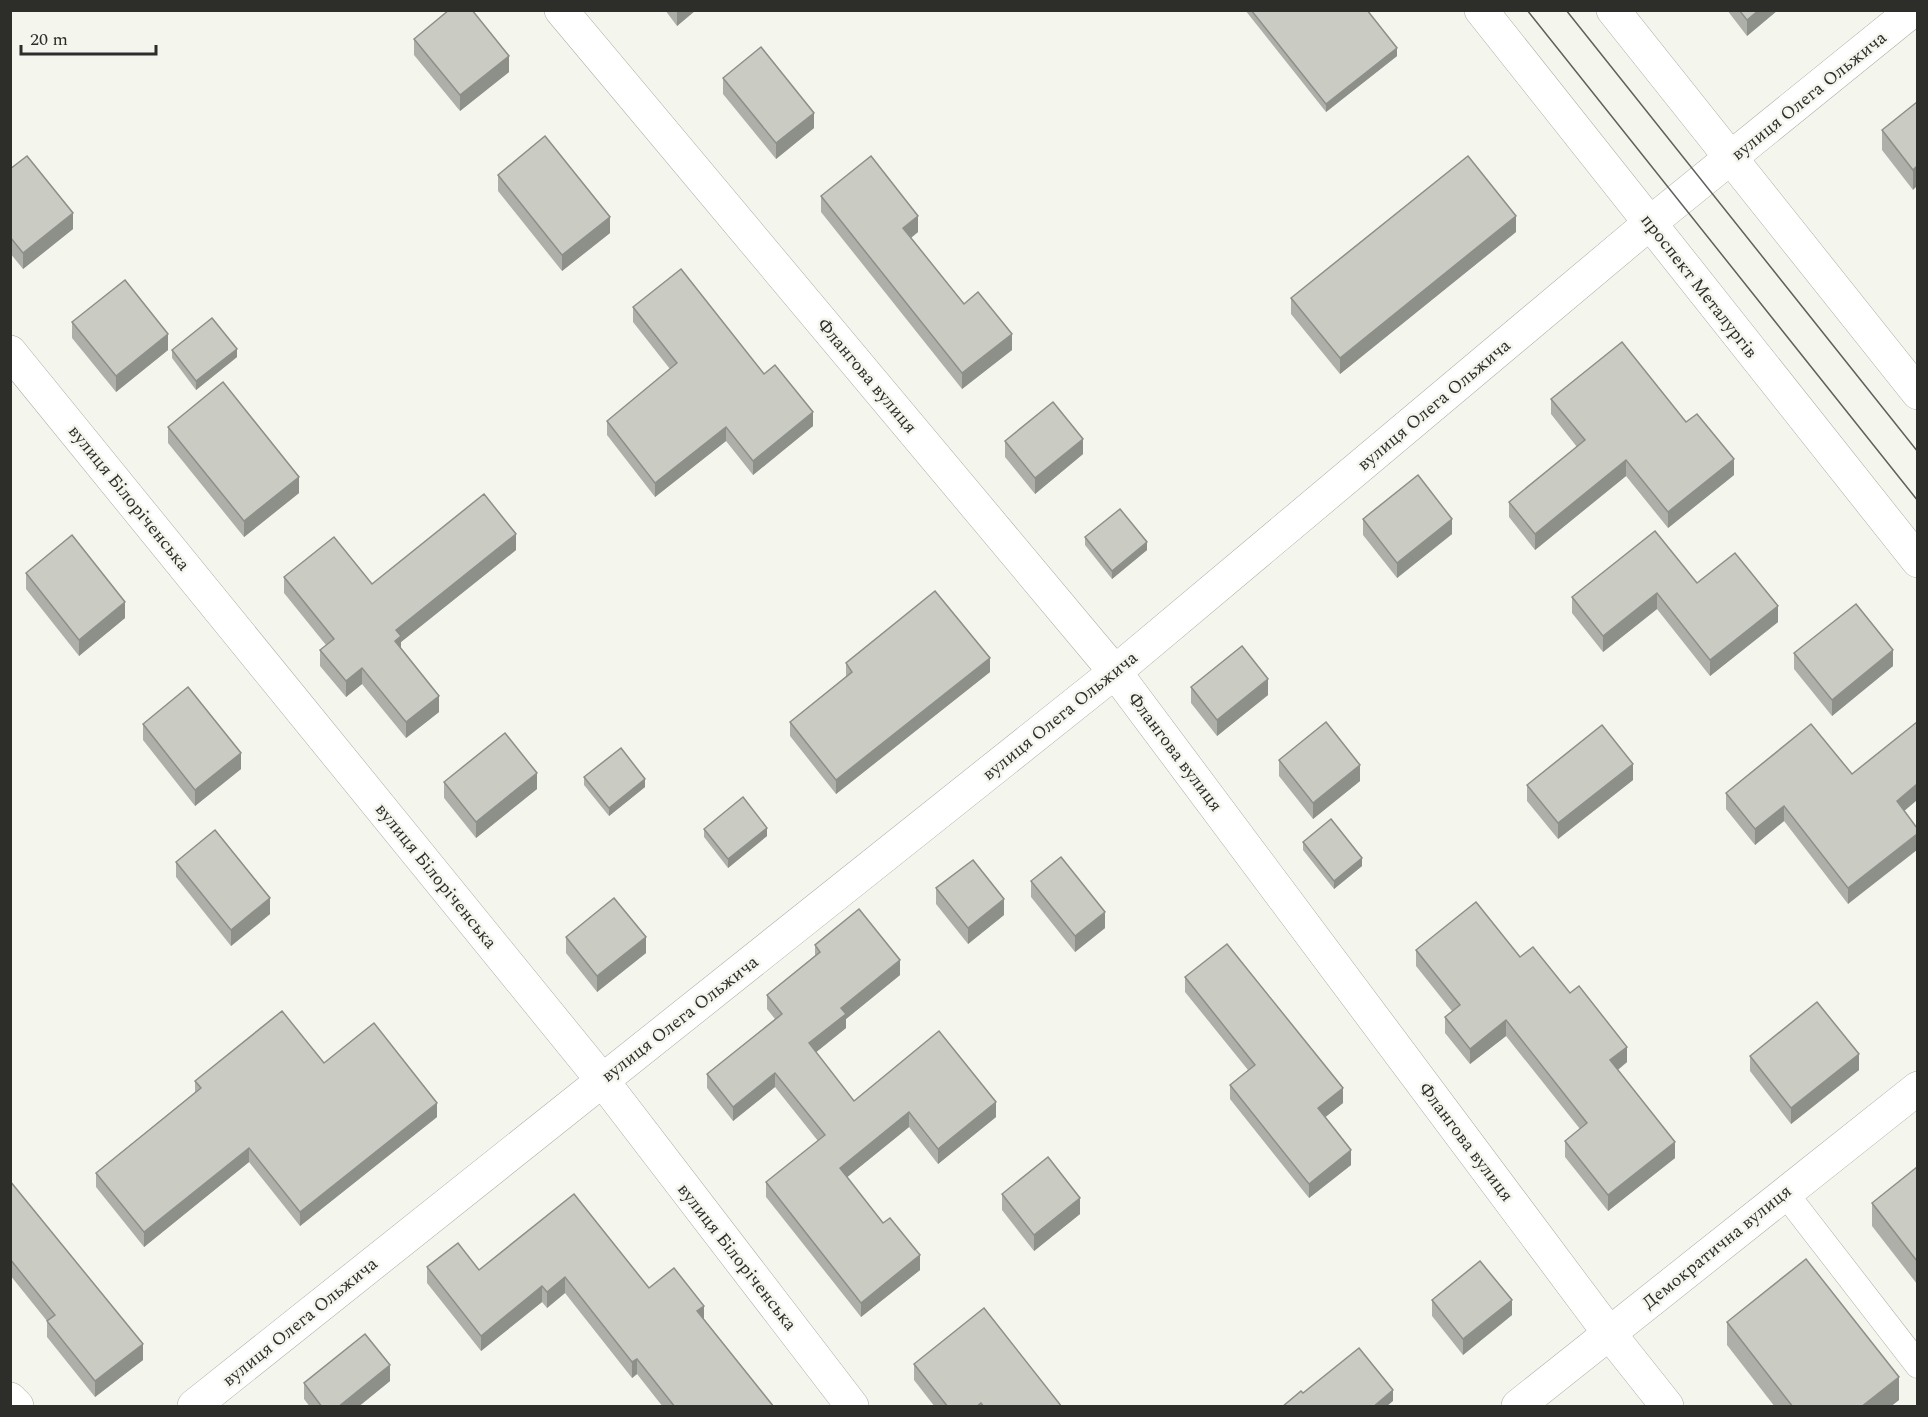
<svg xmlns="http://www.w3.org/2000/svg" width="1928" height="1417" font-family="Spectral,serif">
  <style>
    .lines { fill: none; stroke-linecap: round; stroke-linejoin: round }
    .service-casing { stroke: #acaea6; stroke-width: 27 }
    .minor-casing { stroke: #acaea6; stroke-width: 34 }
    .secondary-casing { stroke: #acaea6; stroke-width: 34 }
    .service { stroke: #fff; stroke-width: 26 }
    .minor { stroke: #fff; stroke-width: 33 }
    .secondary { stroke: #fff; stroke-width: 33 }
    .tram { stroke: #60605c; stroke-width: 1.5 }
    .wall { fill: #aeafa9 }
    .shaded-wall { fill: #8d8f89 }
    .building { fill: #caccc4; stroke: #8d8f89; stroke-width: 1.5 }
    .labels { text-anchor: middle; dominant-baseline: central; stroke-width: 5; stroke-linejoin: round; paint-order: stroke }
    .street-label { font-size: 18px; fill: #2d2d2a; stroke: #f4f6ee }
  </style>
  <rect width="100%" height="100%" fill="#f4f6ee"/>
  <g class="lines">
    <!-- service casing -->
    <g class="service-casing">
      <polyline id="service" points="1785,1193 1918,1365"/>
    </g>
    <!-- minor casing -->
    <g class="minor-casing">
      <g id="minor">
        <polyline points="561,10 1115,672 1609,1333 1667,1406"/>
        <polyline points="10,352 602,1080 852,1406"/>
        <polyline points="10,1399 17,1406"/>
        <polyline points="194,1406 1115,672 1650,223 1913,10"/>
        <polyline points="1518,1406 1918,1088"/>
      </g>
    </g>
    <!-- secondary casing -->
    <g class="secondary-casing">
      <g id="secondary">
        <polyline points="1481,10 1918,561"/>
        <polyline points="1613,10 1918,393"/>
      </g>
    </g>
    <!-- service -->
    <use href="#service" class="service"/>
    <!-- minor -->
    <use href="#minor" class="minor"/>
    <!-- secondary -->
    <use href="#secondary" class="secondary"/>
    <!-- tram -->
    <g class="tram">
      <polyline points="1527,10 1918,501"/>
      <polyline points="1566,10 1918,452"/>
    </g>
  </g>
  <!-- wall -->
  <g class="wall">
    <polygon points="665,10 696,10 677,26"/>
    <polygon points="1245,10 1367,10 1397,56 1326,112"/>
    <polygon points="1727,10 1778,10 1747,36"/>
    <polygon points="414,39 509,72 460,111 414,55"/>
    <polygon points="723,78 814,128 776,159 723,94"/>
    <polygon points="1917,102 1913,190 1882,150 1882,130"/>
    <polygon points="10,169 73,229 23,269 10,253"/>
    <polygon points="498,175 610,233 562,271 498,191"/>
    <polygon points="821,196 918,232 911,238 964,304 1012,350 962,389 821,212"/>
    <polygon points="1516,232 1340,374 1291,314 1291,298"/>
    <polygon points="633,307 764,374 813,426 753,475 726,441 655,497 607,435 607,421 670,369 633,322"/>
    <polygon points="72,322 168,350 116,392 72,338"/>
    <polygon points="172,350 237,357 196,390 172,358"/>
    <polygon points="1551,399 1686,422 1734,475 1668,528 1626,476 1535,550 1509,517 1509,502 1577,447 1551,414"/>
    <polygon points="168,427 299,493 244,537 168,443"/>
    <polygon points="1005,441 1083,454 1035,494 1005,457"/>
    <polygon points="1363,519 1452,534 1397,578 1363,535"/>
    <polygon points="1085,537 1147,550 1112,579 1085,545"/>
    <polygon points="516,550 401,642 401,649 439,712 406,738 362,684 346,697 320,666 320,650 326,645 284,593 284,577 372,584"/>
    <polygon points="26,573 125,618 79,656 26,589"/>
    <polygon points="1697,583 1778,622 1710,676 1657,609 1603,652 1572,613 1572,597"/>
    <polygon points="1794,653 1893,666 1832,716 1794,669"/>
    <polygon points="846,663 990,672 836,794 790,736 790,722 846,677"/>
    <polygon points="1191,687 1268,695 1217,736 1191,703"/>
    <polygon points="1917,722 1917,800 1904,811 1848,904 1784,821 1755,845 1726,809 1726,793 1852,774"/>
    <polygon points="143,724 241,769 195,806 143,740"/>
    <polygon points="1279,760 1360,781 1313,819 1279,776"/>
    <polygon points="584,777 645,787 609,816 584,785"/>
    <polygon points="1633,780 1558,839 1527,801 1527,785"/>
    <polygon points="444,782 537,789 476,838 444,798"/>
    <polygon points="704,829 767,836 728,868 704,837"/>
    <polygon points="1303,842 1362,866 1334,889 1303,850"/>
    <polygon points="176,862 270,914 231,946 176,877"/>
    <polygon points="1031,881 1105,928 1075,952 1031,897"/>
    <polygon points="936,888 1004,915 968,944 936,904"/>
    <polygon points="566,937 646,953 597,992 566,953"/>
    <polygon points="815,945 900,975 846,1019 846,1028 816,1052 854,1101 996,1117 938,1164 909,1127 847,1177 920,1270 861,1317 766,1197 766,1182 818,1141 775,1087 733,1121 707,1088 707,1074 775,1019 767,1009 767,995 815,956"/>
    <polygon points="1416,950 1520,957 1570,993 1627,1062 1618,1070 1675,1158 1608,1211 1565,1157 1565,1141 1580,1129 1506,1036 1470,1064 1445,1033 1445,1017 1452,1011 1416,966"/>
    <polygon points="1185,977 1343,1103 1325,1117 1351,1165 1309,1198 1230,1099 1230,1085 1248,1070 1185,992"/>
    <polygon points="1750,1056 1859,1070 1791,1124 1750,1071"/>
    <polygon points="324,1063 437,1117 300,1226 249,1162 144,1247 96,1187 96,1173 195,1092 195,1081"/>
    <polygon points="1917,1167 1917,1284 1872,1226 1872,1203"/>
    <polygon points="10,1181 143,1360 95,1397 47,1337 47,1321 10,1275"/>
    <polygon points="574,1194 649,1288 704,1319 774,1407 663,1407 637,1374 632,1378 565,1293 547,1308 542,1302 481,1351 427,1283 427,1267 479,1270"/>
    <polygon points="1002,1194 1080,1214 1034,1251 1002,1210"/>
    <polygon points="1432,1300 1512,1315 1463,1355 1432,1316"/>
    <polygon points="1727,1322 1899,1400 1890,1407 1775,1407 1727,1345"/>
    <polygon points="914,1364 1062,1407 935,1407 914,1380"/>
    <polygon points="390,1381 358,1407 310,1407 304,1399 304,1383"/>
  </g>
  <!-- shaded-wall -->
  <g class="shaded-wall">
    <polygon points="677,10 696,10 677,26"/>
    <polygon points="1759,10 1778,10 1747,36 1747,20"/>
    <polygon points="1397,48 1397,56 1326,112 1326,104"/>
    <polygon points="509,56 509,72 460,111 460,95"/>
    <polygon points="814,113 814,128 776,159 776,143"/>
    <polygon points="1917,166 1917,186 1913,190 1913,170"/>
    <polygon points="73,213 73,229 23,269 23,253"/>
    <polygon points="918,216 918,232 903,244 903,228"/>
    <polygon points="1516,216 1516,232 1340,374 1340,358"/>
    <polygon points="610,217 610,233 562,271 562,255"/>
    <polygon points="168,334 168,350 116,392 116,376"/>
    <polygon points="1012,334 1012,350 962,389 962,373"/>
    <polygon points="237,349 237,357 196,390 196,381"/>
    <polygon points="813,412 813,426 753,475 753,461"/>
    <polygon points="726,427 726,441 655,497 655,483"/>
    <polygon points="1083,439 1083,454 1035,494 1035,478"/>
    <polygon points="1734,459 1734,475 1668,528 1668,512"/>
    <polygon points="1626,460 1626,476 1535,550 1535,534"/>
    <polygon points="299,477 299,493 244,537 244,521"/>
    <polygon points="1452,519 1452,534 1397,578 1397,563"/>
    <polygon points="516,534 516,550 401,642 401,652 395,641 396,630"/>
    <polygon points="1147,542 1147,550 1112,579 1112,571"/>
    <polygon points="1657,593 1657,609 1603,652 1603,636"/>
    <polygon points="125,602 125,618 79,656 79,640"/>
    <polygon points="1778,606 1778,622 1710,676 1710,660"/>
    <polygon points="1893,650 1893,666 1832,716 1832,700"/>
    <polygon points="990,658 990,672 836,794 836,780"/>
    <polygon points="362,668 362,684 346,697 346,681"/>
    <polygon points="1268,679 1268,695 1217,736 1217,720"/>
    <polygon points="439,696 439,712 406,738 406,722"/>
    <polygon points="241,753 241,769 195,806 195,790"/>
    <polygon points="1633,764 1633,780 1558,839 1558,823"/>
    <polygon points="1360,765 1360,781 1313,819 1313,803"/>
    <polygon points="537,773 537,789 476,838 476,822"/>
    <polygon points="645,779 645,787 609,816 609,808"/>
    <polygon points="1917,784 1917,800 1897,817 1897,801"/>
    <polygon points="1784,806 1784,821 1755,845 1755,829"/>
    <polygon points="767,828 767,836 728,868 728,859"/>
    <polygon points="1917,834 1917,850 1848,904 1848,888"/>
    <polygon points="1362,858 1362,866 1334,889 1334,881"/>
    <polygon points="270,898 270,914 231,946 231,930"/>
    <polygon points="1004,899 1004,915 968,944 968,928"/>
    <polygon points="1105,912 1105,928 1075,952 1075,936"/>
    <polygon points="646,937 646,953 597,992 597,976"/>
    <polygon points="900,960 900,975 846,1019 846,1028 809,1058 809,1043 841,1008"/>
    <polygon points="1506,1020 1506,1036 1470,1064 1470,1049"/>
    <polygon points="1627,1047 1627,1062 1610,1076 1610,1060"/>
    <polygon points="1859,1054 1859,1070 1791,1124 1791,1108"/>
    <polygon points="775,1073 775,1087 733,1121 733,1107"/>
    <polygon points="1343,1088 1343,1103 1318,1123 1318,1108"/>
    <polygon points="996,1102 996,1117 938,1164 938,1149"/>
    <polygon points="437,1103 437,1117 300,1226 300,1212"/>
    <polygon points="909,1112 909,1127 840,1183 840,1168"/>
    <polygon points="1675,1142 1675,1158 1608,1211 1608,1195"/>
    <polygon points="249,1148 249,1162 144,1247 144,1232"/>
    <polygon points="1351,1150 1351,1165 1309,1198 1309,1184"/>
    <polygon points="1080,1198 1080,1214 1034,1251 1034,1235"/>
    <polygon points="920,1255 920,1270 861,1317 861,1303"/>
    <polygon points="565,1277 565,1293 547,1308 547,1292"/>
    <polygon points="542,1286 542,1302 481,1351 481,1336"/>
    <polygon points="1512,1300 1512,1315 1463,1355 1463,1339"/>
    <polygon points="704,1306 704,1322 697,1311"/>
    <polygon points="143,1344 143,1360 95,1397 95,1381"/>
    <polygon points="637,1359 637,1374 632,1378 632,1362"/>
    <polygon points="390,1365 390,1381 358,1407 338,1407"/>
    <polygon points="1899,1377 1899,1400 1890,1407 1861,1407"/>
    <polygon points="1393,1390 1393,1401 1386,1407 1373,1407"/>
  </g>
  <!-- building -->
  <g class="building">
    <polygon points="449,10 472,10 509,56 460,95 414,39"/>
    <polygon points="1251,10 1367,10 1397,48 1326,104"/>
    <polygon points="1739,10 1759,10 1747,20"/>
    <polygon points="761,47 814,113 776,143 723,78"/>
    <polygon points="1917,102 1917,166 1913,170 1882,130"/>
    <polygon points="545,136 610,217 562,255 498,175"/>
    <polygon points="27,156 73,213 23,253 10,237 10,169"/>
    <polygon points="871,156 918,216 903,228 964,304 978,292 1012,334 962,373 821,196"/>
    <polygon points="1468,156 1516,216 1340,358 1291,298"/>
    <polygon points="681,269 764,374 775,365 813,412 753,461 726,427 655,483 607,421 677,363 633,307"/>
    <polygon points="125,280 168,334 116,376 72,322"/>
    <polygon points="212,318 237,349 196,381 172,350"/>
    <polygon points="1622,342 1686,422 1697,414 1734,459 1668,512 1626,460 1535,534 1509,502 1585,440 1551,399"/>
    <polygon points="223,382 299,477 244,521 168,427"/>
    <polygon points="1053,402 1083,439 1035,478 1005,441"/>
    <polygon points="1418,475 1452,519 1397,563 1363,519"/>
    <polygon points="484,494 516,534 396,630 401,636 395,641 439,696 406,722 362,668 346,681 320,650 334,639 284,577 334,537 372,584"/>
    <polygon points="1120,509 1147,542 1112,571 1085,537"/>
    <polygon points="1655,531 1697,583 1735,553 1778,606 1710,660 1657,593 1603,636 1572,597"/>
    <polygon points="72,535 125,602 79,640 26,573"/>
    <polygon points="935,591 990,658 836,780 790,722 852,672 846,663"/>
    <polygon points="1856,604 1893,650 1832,700 1794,653"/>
    <polygon points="1242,646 1268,679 1217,720 1191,687"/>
    <polygon points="188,687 241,753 195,790 143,724"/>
    <polygon points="1326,722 1360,765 1313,803 1279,760"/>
    <polygon points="1917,722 1917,784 1897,801 1917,828 1917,834 1848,888 1784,806 1755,829 1726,793 1811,724 1852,774"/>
    <polygon points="1602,725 1633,764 1558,823 1527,785"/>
    <polygon points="505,733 537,773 476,822 444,782"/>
    <polygon points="621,748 645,779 609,808 584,777"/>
    <polygon points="743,797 767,828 728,859 704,829"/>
    <polygon points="1331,819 1362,858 1334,881 1303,842"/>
    <polygon points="215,830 270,898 231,930 176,862"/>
    <polygon points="1061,857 1105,912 1075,936 1031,881"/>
    <polygon points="973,860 1004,899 968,928 936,888"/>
    <polygon points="614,898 646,937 597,976 566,937"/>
    <polygon points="1476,902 1520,957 1533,947 1570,993 1579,986 1627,1047 1610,1060 1675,1142 1608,1195 1565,1141 1587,1123 1506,1020 1470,1049 1445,1017 1460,1005 1416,950"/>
    <polygon points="859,909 900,960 841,1008 846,1014 809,1043 854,1101 939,1031 996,1102 938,1149 909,1112 840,1168 883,1223 890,1218 920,1255 861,1303 766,1182 825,1135 775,1073 733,1107 707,1074 782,1014 767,995 820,952 815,945"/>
    <polygon points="1227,944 1343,1088 1318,1108 1351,1150 1309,1184 1230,1085 1255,1065 1185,977"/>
    <polygon points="1817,1002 1859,1054 1791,1108 1750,1056"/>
    <polygon points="282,1011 324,1063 374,1023 437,1103 300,1212 249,1148 144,1232 96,1173 201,1088 195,1081"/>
    <polygon points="1048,1157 1080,1198 1034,1235 1002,1194"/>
    <polygon points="1917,1167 1917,1261 1872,1203"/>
    <polygon points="10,1181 143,1344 95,1381 47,1321 55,1315 10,1259"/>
    <polygon points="574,1194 649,1288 674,1268 704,1306 697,1311 774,1407 675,1407 637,1359 632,1362 565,1277 547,1292 542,1286 481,1336 427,1267 458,1243 479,1270"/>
    <polygon points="1806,1259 1899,1377 1861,1407 1793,1407 1727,1322"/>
    <polygon points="1480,1261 1512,1300 1463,1339 1432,1300"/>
    <polygon points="984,1308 1062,1407 984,1407 981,1403 976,1407 948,1407 914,1364"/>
    <polygon points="365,1334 390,1365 338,1407 322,1407 304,1383"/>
    <polygon points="1359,1348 1393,1390 1373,1407 1282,1407 1301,1391 1303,1393"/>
  </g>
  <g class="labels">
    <!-- street labels -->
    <g class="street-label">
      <text transform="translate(1809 96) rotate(-39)">вулиця Олега Ольжича</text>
      <text transform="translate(1699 286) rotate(52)">проспект Металургів</text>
      <text transform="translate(867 376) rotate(50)">Флангова вулиця</text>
      <text transform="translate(1434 405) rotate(-40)">вулиця Олега Ольжича</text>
      <text transform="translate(129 498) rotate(51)">вулиця Білоріченська</text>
      <text transform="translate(1060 716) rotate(-39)">вулиця Олега Ольжича</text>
      <text transform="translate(1175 752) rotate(53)">Флангова вулиця</text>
      <text transform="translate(436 876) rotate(51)">вулиця Білоріченська</text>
      <text transform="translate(680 1019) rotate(-38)">вулиця Олега Ольжича</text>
      <text transform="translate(1466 1142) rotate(53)">Флангова вулиця</text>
      <text transform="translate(1717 1247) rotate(-39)">Демократична вулиця</text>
      <text transform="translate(737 1257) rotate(52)">вулиця Білоріченська</text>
      <text transform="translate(300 1322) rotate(-39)">вулиця Олега Ольжича</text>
    </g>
  </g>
  <!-- border -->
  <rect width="1928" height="1417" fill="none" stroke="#2d2d2a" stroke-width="24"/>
  <!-- scale -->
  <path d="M21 45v9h135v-9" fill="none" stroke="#2d2d2a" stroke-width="3"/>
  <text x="30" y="45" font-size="18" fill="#2d2d2a" stroke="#f4f6ee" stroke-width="4.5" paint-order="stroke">20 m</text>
</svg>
